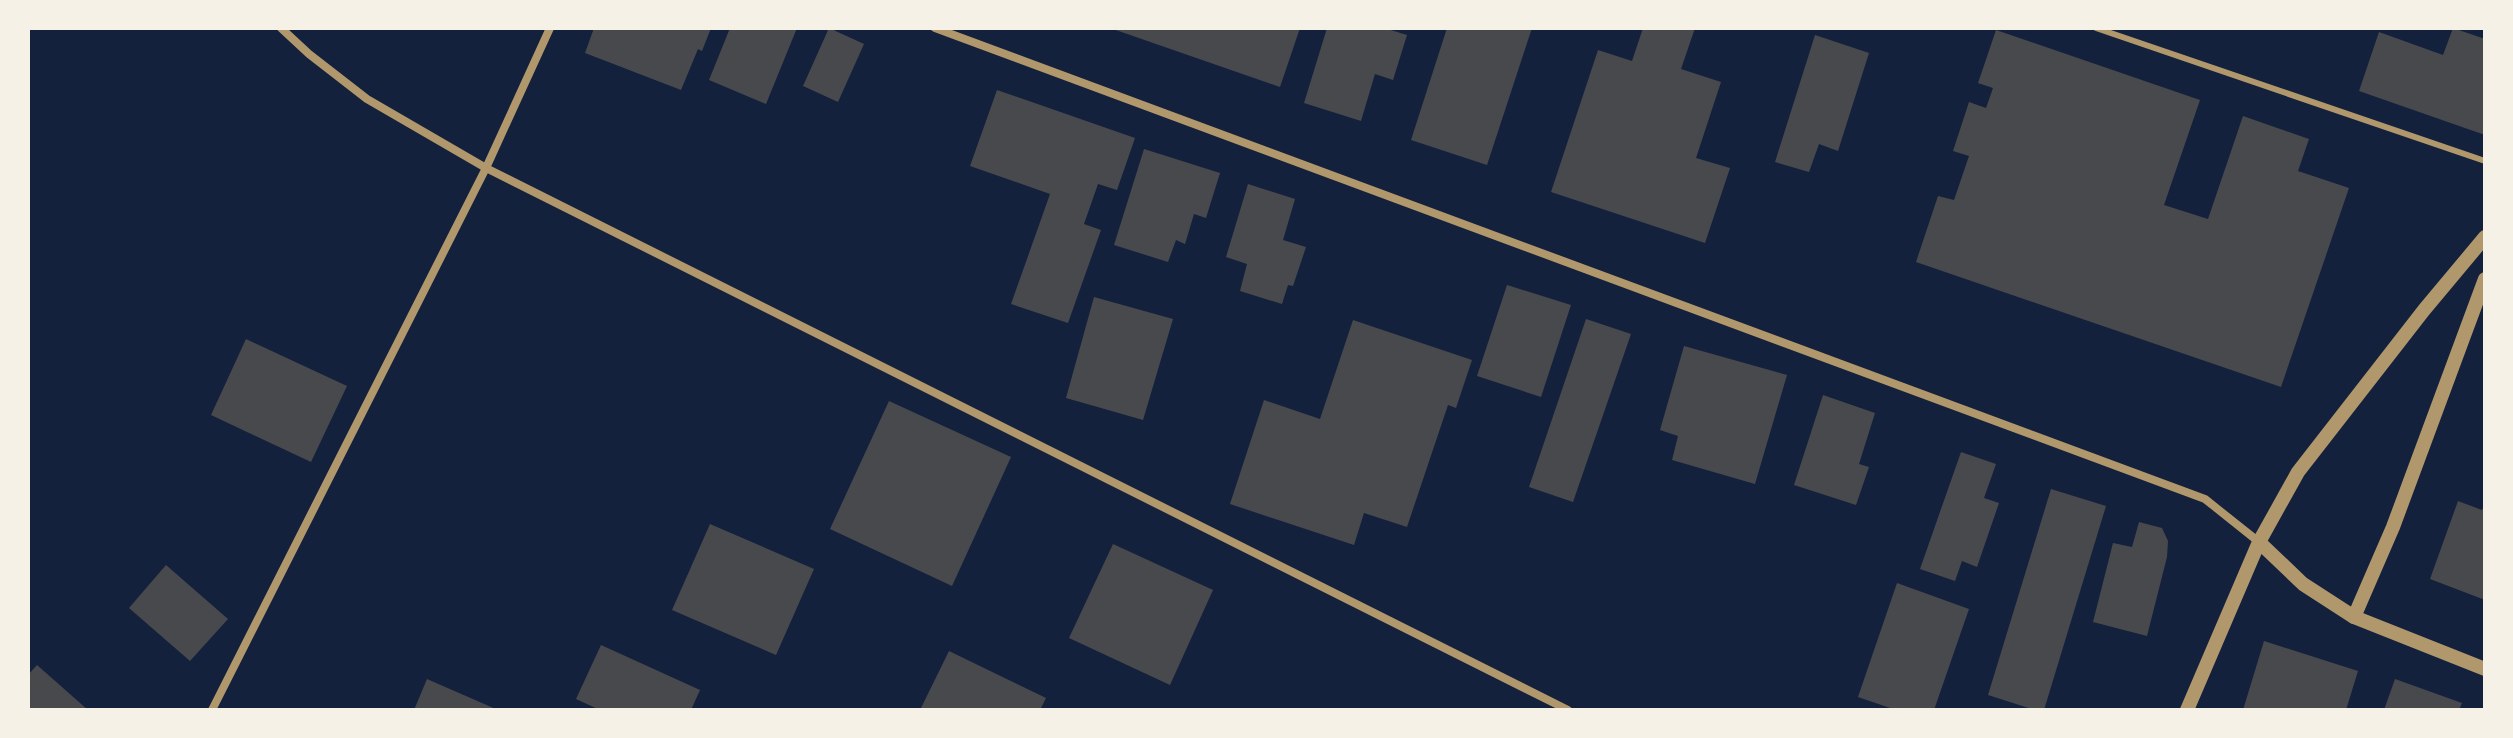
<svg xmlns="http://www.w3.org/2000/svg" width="2513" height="738" font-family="'PT Sans',sans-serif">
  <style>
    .building { fill: #48494c }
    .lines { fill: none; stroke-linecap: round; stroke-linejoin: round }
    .service { stroke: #b1986c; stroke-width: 6 }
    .minor { stroke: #b1986c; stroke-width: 8 }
    .tertiary { stroke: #b1986c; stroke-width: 14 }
  </style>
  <rect width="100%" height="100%" fill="#14213d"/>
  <!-- building -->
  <g class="building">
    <polygon points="594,28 711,28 702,51 698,49 681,90 585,53"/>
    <polygon points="730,28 797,28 766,104 709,80"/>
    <polygon points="829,28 864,44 838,102 803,86"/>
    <polygon points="1110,28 1300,28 1280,87"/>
    <polygon points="1327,28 1384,28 1407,35 1393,80 1375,74 1361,121 1304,103"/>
    <polygon points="1447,28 1532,28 1487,165 1411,140"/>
    <polygon points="1643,28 1695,28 1681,69 1721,82 1696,158 1730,168 1705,243 1551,192 1598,50 1632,61"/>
    <polygon points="2453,28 2485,39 2485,135 2359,91 2379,32 2443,55"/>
    <polygon points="1996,30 2200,100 2164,205 2208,219 2243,116 2309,139 2298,171 2349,188 2281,387 1916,262 1938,196 1954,200 1969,156 1953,151 1969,102 1986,108 1993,88 1978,83"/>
    <polygon points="1815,35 1869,53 1838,151 1819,144 1809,172 1775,162"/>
    <polygon points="997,90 1135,138 1117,190 1098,184 1084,224 1101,230 1068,323 1011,304 1050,194 970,166"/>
    <polygon points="1144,149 1220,173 1206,218 1194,214 1185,244 1176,240 1168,262 1114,245"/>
    <polygon points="1248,184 1295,199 1283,240 1306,247 1293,286 1288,285 1282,304 1240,291 1247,264 1226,257"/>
    <polygon points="1507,285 1571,305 1541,397 1477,376"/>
    <polygon points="1094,297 1173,319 1143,420 1066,398"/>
    <polygon points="1586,319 1631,334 1573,502 1529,487"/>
    <polygon points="1353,320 1472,360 1456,408 1448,405 1407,527 1364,513 1354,545 1230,504 1264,400 1320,419"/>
    <polygon points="246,339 347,386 311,462 211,415"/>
    <polygon points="1684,346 1787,375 1755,484 1672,460 1678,436 1660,430"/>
    <polygon points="1823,395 1875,413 1859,464 1869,467 1856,505 1794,485"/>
    <polygon points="889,401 1011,457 952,586 830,529"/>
    <polygon points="1961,452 1996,464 1984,498 1999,503 1977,567 1962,561 1955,581 1920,569"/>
    <polygon points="2051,489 2106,506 2044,710 2035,710 1988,695"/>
    <polygon points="2458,501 2482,510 2485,503 2485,600 2430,579"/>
    <polygon points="2139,522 2162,528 2168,541 2167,557 2147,636 2093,622 2113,543 2132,547"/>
    <polygon points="710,524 814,569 776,655 672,610"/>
    <polygon points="1113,544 1213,590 1170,685 1069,638"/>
    <polygon points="166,565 228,619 190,661 129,608"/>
    <polygon points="1897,583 1969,609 1934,710 1896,710 1858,697"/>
    <polygon points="2264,641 2358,671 2346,710 2243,710"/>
    <polygon points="601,645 700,690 691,710 600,710 576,699"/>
    <polygon points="949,651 1046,698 1040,710 920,710"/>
    <polygon points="37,665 88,710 28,710 28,675"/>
    <polygon points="427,679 498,710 414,710"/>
    <polygon points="2395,679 2462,703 2459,710 2384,710"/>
  </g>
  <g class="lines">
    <!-- service -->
    <polyline class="service" points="2096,28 2485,161"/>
    <!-- minor -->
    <g class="minor">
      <polyline points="281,28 309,54 367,99 486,168 1568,710"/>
      <polyline points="935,28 2205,499 2259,542"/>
      <polyline points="212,710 486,168 550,28"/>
    </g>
    <!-- tertiary -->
    <g class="tertiary">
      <polyline points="2259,542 2303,584 2354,617 2485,669"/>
      <polyline points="2354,617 2393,527 2485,279"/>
      <polyline points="2187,710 2259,542 2298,472 2424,310 2485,237"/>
    </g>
  </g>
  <!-- border -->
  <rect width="2513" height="738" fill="none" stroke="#f6f1e7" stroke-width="60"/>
</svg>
